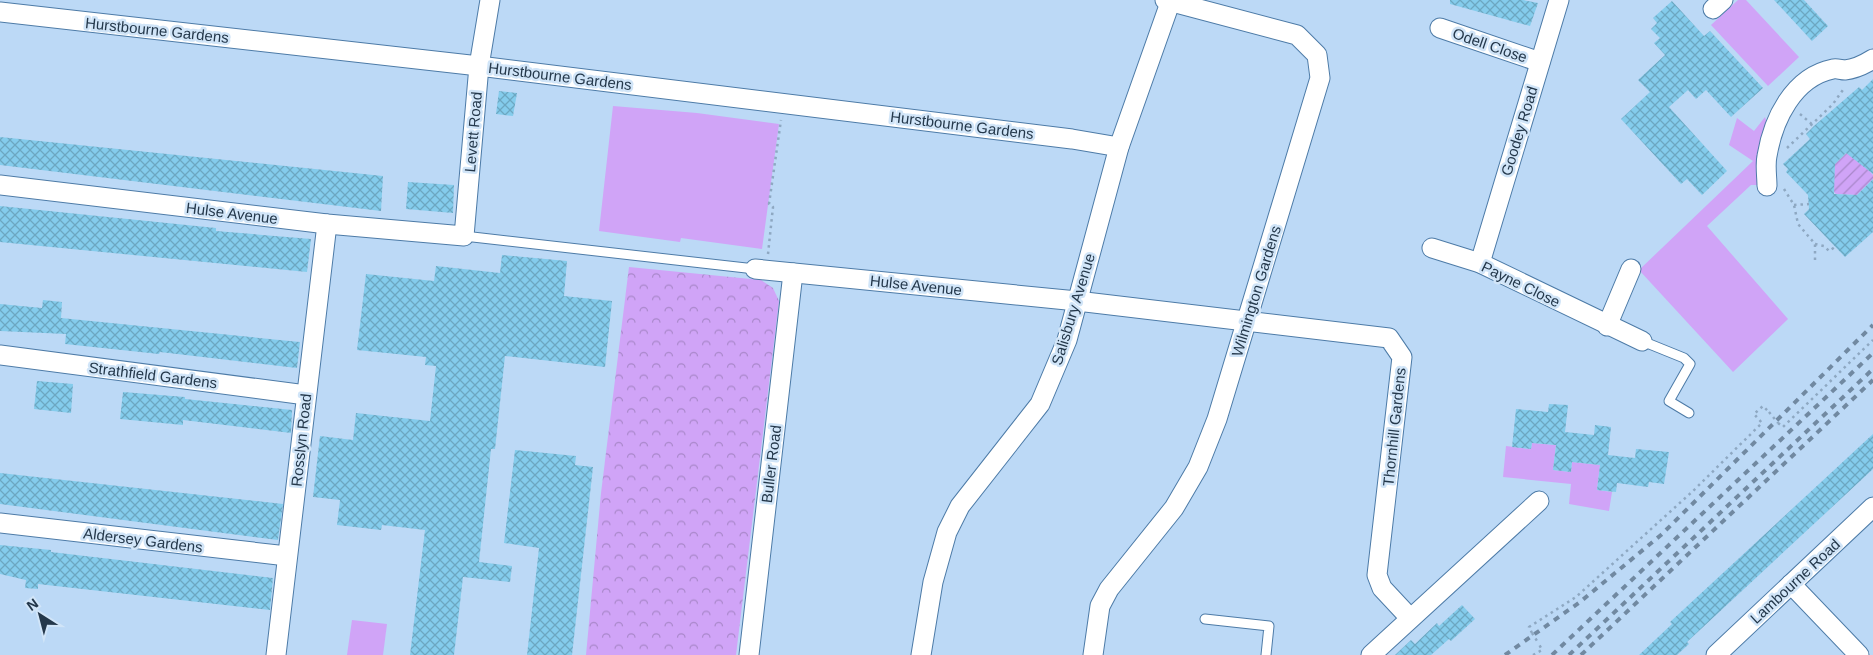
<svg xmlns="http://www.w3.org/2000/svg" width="1873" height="655" font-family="Helvetica,sans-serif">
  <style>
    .grass { fill: #d0a4f7 }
    .forest { fill: url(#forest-crowns) }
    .garden { fill: url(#garden-furrows) }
    .building { fill: url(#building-cross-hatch) }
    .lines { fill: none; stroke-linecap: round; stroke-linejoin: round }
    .lane-casing { stroke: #4d7ba7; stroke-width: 11 }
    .street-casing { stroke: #4d7ba7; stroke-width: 21 }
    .path { stroke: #8ea8c2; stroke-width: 2.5; stroke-dasharray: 2.5 4; stroke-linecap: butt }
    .lane { stroke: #fff; stroke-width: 9 }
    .street { stroke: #fff; stroke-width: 19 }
    .rail { stroke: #7189a1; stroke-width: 4; stroke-dasharray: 6 6; stroke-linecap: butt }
    .path-bridge { stroke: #8ea8c2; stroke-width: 2.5; stroke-dasharray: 2.5 4; stroke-linecap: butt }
    .labels { text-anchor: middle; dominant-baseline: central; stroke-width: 5; stroke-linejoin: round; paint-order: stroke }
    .street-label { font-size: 15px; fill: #24384b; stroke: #d1e5f8 }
  </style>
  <defs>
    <pattern id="forest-crowns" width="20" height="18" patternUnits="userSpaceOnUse" patternTransform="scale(1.25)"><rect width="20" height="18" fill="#d0a4f7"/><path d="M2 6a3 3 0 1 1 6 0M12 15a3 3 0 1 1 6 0" fill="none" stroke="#a987ca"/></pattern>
    <pattern id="garden-furrows" width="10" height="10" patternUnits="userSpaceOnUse" patternTransform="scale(1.25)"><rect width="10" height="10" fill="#d0a4f7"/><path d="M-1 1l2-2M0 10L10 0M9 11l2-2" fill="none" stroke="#a987ca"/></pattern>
    <pattern id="building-cross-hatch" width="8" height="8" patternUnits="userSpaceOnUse" patternTransform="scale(1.25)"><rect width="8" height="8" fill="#84ccec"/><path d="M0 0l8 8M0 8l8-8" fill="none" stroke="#6ca7c1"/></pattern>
  </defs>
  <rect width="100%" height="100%" fill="#bcd9f6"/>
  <!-- grass -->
  <g class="grass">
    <polygon points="1738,0 1746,0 1799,57 1768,86 1711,25"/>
    <polygon points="613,106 697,113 779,124 762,249 681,238 680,242 599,231"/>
    <polygon points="1765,117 1767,123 1760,185 1751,185 1707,226 1788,319 1733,372 1639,270 1753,161 1729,145 1737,118 1754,131"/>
    <polygon points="1532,443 1556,445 1553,470 1571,472 1572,462 1600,465 1597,490 1612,492 1609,511 1569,504 1571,484 1503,477 1506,446 1531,449"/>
    <polygon points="352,620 387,624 383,655 347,655"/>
  </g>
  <!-- forest -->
  <polygon class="forest" points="629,267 761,280 773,288 779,301 736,655 586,655 601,493"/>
  <!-- garden -->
  <polygon class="garden" points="1850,150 1873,175 1873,179 1857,195 1836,194 1831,189 1835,164"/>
  <!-- building -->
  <g class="building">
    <polygon points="1450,0 1523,0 1538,3 1530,26 1450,4"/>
    <polygon points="1774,0 1804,0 1828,26 1812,41"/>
    <polygon points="1672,1 1704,36 1710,31 1763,88 1731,117 1706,90 1696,99 1688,90 1669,107 1727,171 1702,195 1687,179 1681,184 1621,119 1650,92 1638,80 1665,55 1654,43 1660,38 1651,29 1657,23 1653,18"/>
    <polygon points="1873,79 1873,174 1846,153 1835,164 1834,194 1857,195 1873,179 1873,232 1845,257 1804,214 1809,209 1808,195 1786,172 1788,169 1783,164 1810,139 1806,134 1814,126 1859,87 1862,90"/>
    <polygon points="499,91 517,93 513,116 496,114"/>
    <polygon points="0,137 383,176 381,211 0,165"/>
    <polygon points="408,182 454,185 453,213 406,209"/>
    <polygon points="0,206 216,228 216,231 311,239 307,272 0,242"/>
    <polygon points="502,255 567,261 564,296 612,301 605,367 505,356 495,449 491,449 479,562 512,566 510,582 463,577 454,655 410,655 425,530 382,525 381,530 337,525 340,500 313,497 320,436 353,440 356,413 430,421 436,366 425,365 426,357 357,350 366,274 434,281 436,266 500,273"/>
    <polygon points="43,300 62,302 61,318 300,342 297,368 160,352 159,354 65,344 66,334 0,331 0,304 42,308"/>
    <polygon points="37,381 73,384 71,413 34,409"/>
    <polygon points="123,392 185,397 185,399 292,410 291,433 183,420 183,425 120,419"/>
    <polygon points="1549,404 1568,405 1565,432 1594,435 1595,425 1611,427 1608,455 1635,458 1636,449 1669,452 1664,484 1649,482 1648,487 1617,483 1616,492 1597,490 1600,465 1572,462 1571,472 1553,470 1556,445 1532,443 1531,449 1512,447 1516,409 1548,412"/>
    <polygon points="1873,434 1873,469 1687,642 1689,644 1677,655 1639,655 1672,624 1670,622"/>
    <polygon points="515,450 576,456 575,465 593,467 572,655 527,655 539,548 504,543"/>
    <polygon points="0,473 283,504 278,540 0,504"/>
    <polygon points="0,545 51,550 51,552 273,578 270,610 38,584 38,589 25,588 26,580 0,574"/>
    <polygon points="1462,605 1475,619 1451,641 1449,639 1431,655 1395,655 1411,640 1415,644 1437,623 1439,626"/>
  </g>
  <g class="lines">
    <!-- lane casing -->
    <g class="lane-casing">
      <g id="lane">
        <polyline points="464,236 755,269"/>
        <polyline points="1642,341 1684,358 1690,364 1669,401 1689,413"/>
        <polyline points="1205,619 1269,626 1266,655"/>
      </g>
    </g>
    <!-- street casing -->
    <g class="street-casing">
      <g id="street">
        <polyline points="1713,9 1723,0"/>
        <polyline points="0,12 479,66 1072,139 1119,147"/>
        <polyline points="1440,28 1540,62"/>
        <polyline points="0,185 327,224 464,236 479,66 490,0"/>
        <path d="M 1767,186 C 1767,177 1765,165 1767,156 C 1773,120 1793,77 1833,69 C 1837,68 1841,70 1845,70 C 1855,69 1865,64 1873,59"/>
        <polyline points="1432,248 1480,263 1642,341"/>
        <polyline points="1480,263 1559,0"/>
        <polyline points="755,269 1077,301 1389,338 1402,357 1377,575 1382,588 1410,618"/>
        <polyline points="1607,326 1631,269"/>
        <polyline points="0,355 306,395"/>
        <polyline points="0,523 287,556"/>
        <polyline points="1791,584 1859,655"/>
        <polyline points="276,655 327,224"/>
        <polyline points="749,655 793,273"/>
        <polyline points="921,655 933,582 947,532 960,506 1040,404 1067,340 1119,147 1171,0"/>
        <polyline points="1093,655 1100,606 1109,589 1174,508 1198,467 1217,419 1320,78 1317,55 1297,35 1165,0"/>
        <polyline points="1371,655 1539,501"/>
        <polyline points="1716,655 1873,507"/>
      </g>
    </g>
    <!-- path -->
    <g class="path">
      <polyline points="1800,114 1814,126"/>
      <polyline points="1787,148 1833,104 1845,87"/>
      <polyline points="1784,189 1794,205 1798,224 1815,244 1815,260"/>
      <polyline points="1794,205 1809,204"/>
      <polyline points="1815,244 1824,246 1829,251 1835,247"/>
      <polyline points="768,254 773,207 769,204 781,120"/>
      <polyline points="1778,423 1783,427 1873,340"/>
      <polyline points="1532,633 1529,627 1576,597 1693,491 1762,423 1754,414 1763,406 1769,412"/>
      <polyline points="1533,655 1542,650 1539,644"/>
    </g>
    <!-- lane -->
    <use href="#lane" class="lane"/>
    <!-- street -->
    <use href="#street" class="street"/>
    <!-- rail -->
    <g class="rail">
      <polyline points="1505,655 1580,602 1661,535 1873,325"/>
      <polyline points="1552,655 1873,353"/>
      <polyline points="1569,655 1873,369"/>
      <polyline points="1581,655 1873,380"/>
    </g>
    <!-- path-bridge -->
    <g class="path-bridge">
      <polyline points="1769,412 1778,423"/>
      <polyline points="1532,633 1539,644"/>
    </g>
  </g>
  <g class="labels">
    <!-- street labels -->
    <g class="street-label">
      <text transform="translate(157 30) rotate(6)">Hurstbourne Gardens</text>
      <text transform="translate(1490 45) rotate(19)">Odell Close</text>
      <text transform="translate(560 76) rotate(7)">Hurstbourne Gardens</text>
      <text transform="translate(962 125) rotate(7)">Hurstbourne Gardens</text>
      <text transform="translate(1519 131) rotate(-73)">Goodey Road</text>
      <text transform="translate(473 132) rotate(-85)">Levett Road</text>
      <text transform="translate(232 213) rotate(7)">Hulse Avenue</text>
      <text transform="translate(1521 284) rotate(26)">Payne Close</text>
      <text transform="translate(916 285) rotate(6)">Hulse Avenue</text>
      <text transform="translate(1256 291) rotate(-73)">Wilmington Gardens</text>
      <text transform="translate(1073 309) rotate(-73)">Salisbury Avenue</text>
      <text transform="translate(153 375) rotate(7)">Strathfield Gardens</text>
      <text transform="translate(1394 427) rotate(-84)">Thornhill Gardens</text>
      <text transform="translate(301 440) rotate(-84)">Rosslyn Road</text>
      <text transform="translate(771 464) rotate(-83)">Buller Road</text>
      <text transform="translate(143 540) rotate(7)">Aldersey Gardens</text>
      <text transform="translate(1795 581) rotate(-43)">Lambourne Road</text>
    </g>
  </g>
  <!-- north arrow -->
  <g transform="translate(40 615) rotate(324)" stroke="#d1e5f8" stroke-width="4" paint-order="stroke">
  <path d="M0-4L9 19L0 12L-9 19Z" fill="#24384b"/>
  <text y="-8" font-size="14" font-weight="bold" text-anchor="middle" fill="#24384b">N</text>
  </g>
</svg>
